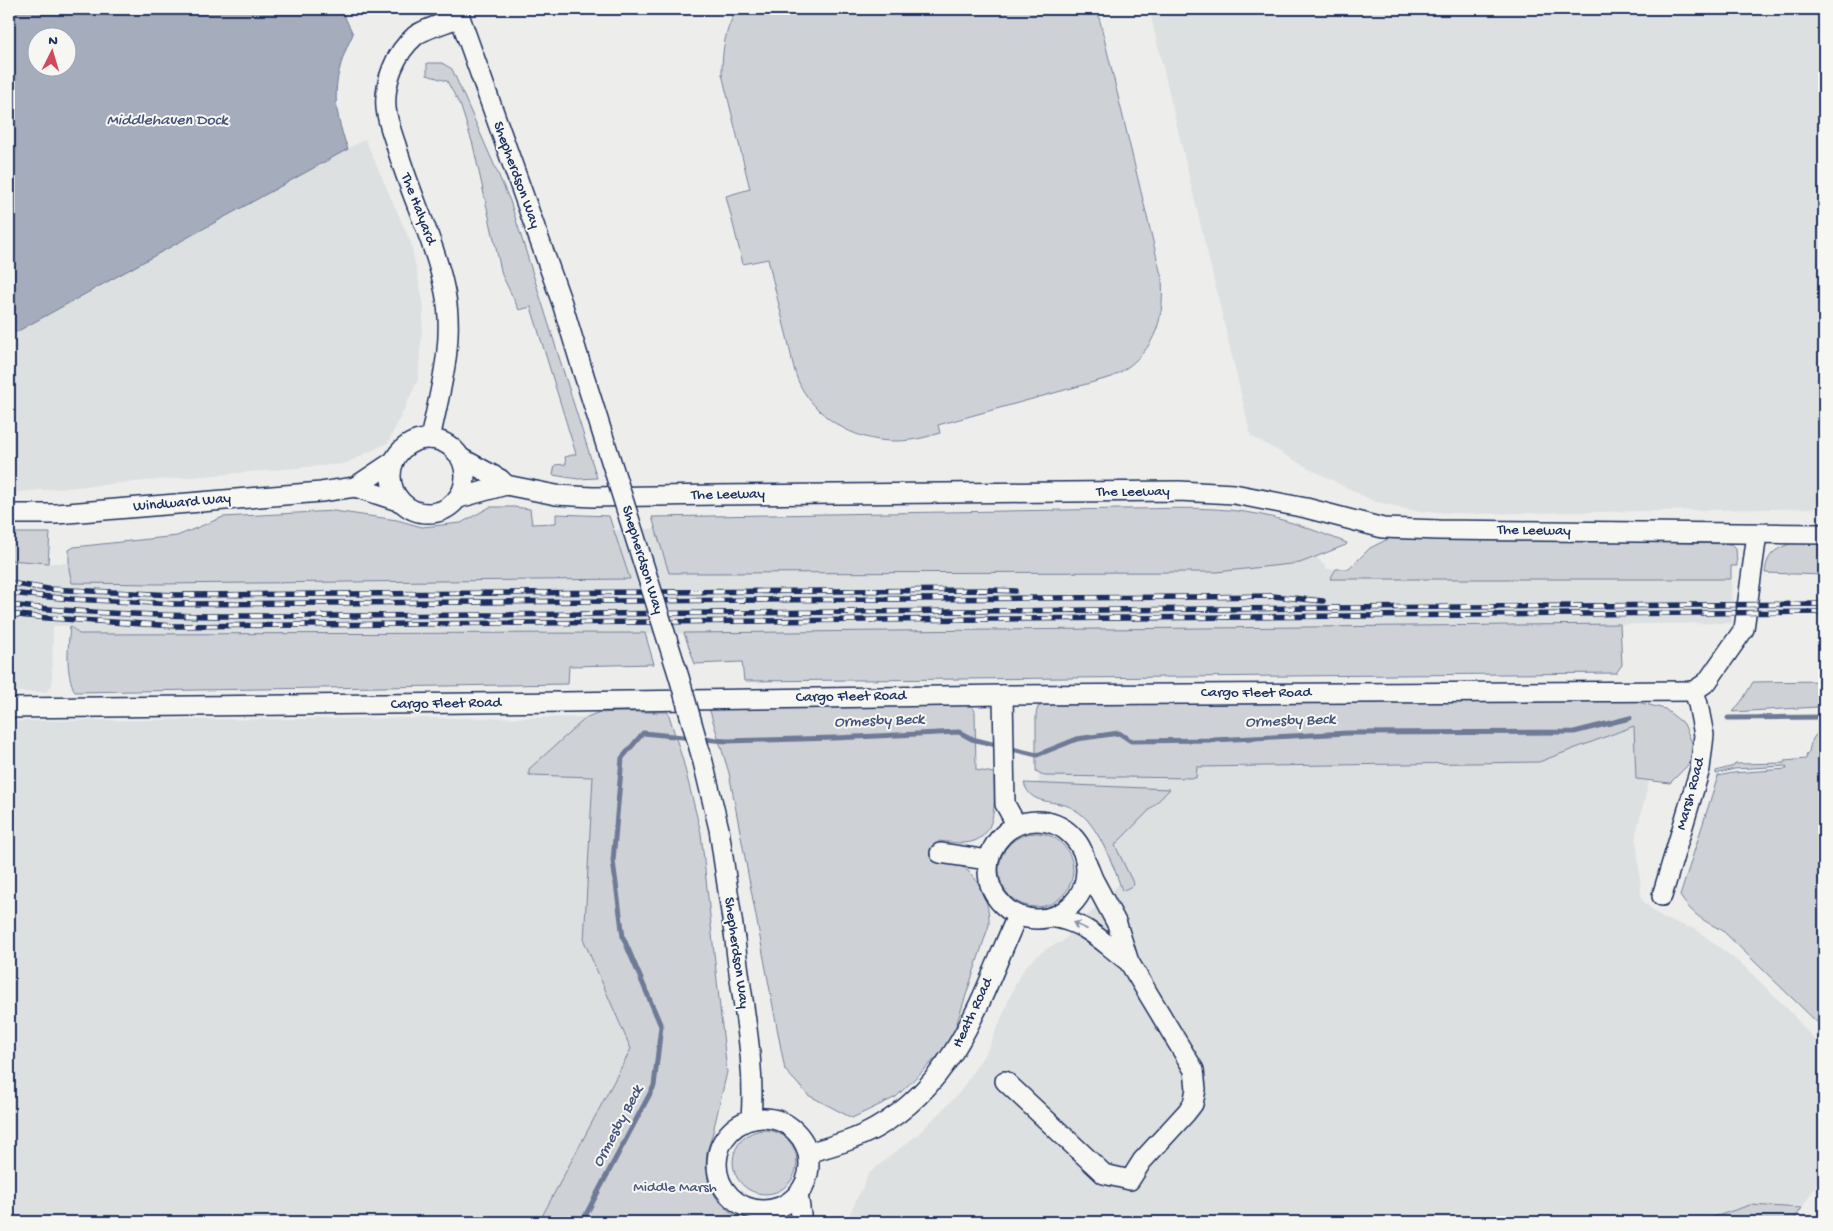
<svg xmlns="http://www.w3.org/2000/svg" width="1833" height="1231" font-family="'Gochi Hand',sans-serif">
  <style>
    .built { fill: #dde0e1 }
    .green { fill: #ced2d7; stroke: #74809a }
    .water { fill: #a5acbc; stroke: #6e7a96; fill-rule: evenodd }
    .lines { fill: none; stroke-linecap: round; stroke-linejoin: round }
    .stream { stroke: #6e7a96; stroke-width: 5 }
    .minor-casing { stroke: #1b2f5e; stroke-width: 22 }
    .minor { stroke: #f6f6f2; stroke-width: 19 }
    .rail-casing { stroke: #1b2f5e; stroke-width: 5.5 }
    .rail { stroke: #f6f6f2; stroke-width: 4; stroke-dasharray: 11; stroke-linecap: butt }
    .minor-bridge-casing { stroke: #1b2f5e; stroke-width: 22; stroke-linecap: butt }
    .minor-bridge { stroke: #f6f6f2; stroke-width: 19 }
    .oneway { stroke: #8892a8 }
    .labels { text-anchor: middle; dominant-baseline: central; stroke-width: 4; stroke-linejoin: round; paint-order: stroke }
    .street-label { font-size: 15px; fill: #1b2f5e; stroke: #f6f6f2 }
    .park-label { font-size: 15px; fill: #48587c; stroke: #f6f6f2 }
    .water-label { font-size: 16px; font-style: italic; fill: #44547a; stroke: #f6f6f2 }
  </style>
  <rect width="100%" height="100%" fill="#edeeec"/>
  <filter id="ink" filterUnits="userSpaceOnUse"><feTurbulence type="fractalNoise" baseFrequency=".02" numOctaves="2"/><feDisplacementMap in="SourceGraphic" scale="10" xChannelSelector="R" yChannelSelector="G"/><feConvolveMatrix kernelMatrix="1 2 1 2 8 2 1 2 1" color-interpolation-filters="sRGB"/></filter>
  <g filter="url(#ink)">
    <!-- built -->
    <g class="built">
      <polygon points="1149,9 1824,9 1824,508 1472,514 1414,511 1373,501 1310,469 1251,436"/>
      <polygon points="365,139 411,243 424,306 418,380 388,443 344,464 9,493 9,336"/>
      <polygon points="1292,528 1327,569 1731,566 1732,623 1289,629 392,636 79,634 70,626 53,626 52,686 46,692 9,692 9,560 48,563 114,563 431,535 648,529"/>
      <polygon points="597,717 584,941 631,1049 539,1222 9,1222 9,721"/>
      <polygon points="1634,726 1636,779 1649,782 1636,834 1642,900 1662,918 1697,930 1744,966 1786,1007 1819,1044 1824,1052 1824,1172 1802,1208 1750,1205 1699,1222 853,1222 850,1213 869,1173 918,1134 960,1092 989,1047 1018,978 1026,966 1039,954 1051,946 1062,942 1120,883 1093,826 1082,814 1069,806 1052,801 1038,789 1039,768 1539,762"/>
    </g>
    <!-- green -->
    <g class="green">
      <path d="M 737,9 L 1097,9 L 1162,279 C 1165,324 1153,355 1112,377 L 938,425 L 940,433 C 930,436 920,439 910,440 C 868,446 827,427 804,392 C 794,377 792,358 788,341 C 781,313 774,286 768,259 L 743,264 L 726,196 L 750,189 L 722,74 C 722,49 725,30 737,9 Z"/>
      <polygon points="427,63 442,63 452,69 510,201 597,478 578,479 553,475 555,465 566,464 565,457 576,454 531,307 519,310 502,275 473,145 461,107 447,81 427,75"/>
      <polygon points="490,507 514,507 530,509 532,524 556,523 556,514 609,516 630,579 158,584 72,583 69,569 69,550 74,547 177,536 223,517 334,511 397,520 422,527 461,523"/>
      <path d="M 1123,509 C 1163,509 1205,506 1245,512 C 1281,517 1314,530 1347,543 L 1346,545 L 1300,563 L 1217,572 L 669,573 L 652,517 Z"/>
      <polygon points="9,533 50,533 48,563 9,560"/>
      <polygon points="1394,536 1731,544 1736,549 1737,566 1731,566 1731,579 1330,579 1336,569 1349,569 1370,548"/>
      <path d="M 1796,542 L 1824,543 L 1824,575 L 1765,573 C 1767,552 1777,548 1796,542 Z"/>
      <polygon points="1620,624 1622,665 1616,673 744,681 742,662 695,664 684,633"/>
      <path d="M 70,626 L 79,634 L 645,633 L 654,664 L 569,666 L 568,684 L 75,692 C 65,672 68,649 70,626 Z"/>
      <polygon points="1824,681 1824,709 1817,707 1733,712 1743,699 1753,682"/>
      <polygon points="1634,701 1665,709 1684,724 1695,750 1688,765 1670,783 1636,779 1634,726 1539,762 1197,767 1196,778 1045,776 1036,771 1036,714 1038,707 1043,705"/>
      <path d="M 971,705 L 975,711 L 976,770 L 994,773 C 994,799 1000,842 963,843 C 956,843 947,842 939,841 L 939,859 C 945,861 953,862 958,864 C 980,876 990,902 989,925 L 950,1044 L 896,1097 L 852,1118 L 808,1095 L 785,1070 L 729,773 L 709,708 Z"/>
      <polygon points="619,712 668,712 683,761 701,833 727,1072 712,1136 707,1151 706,1167 709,1185 717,1199 730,1212 746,1222 539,1222 631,1049 584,941 593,777 529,775 529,769 587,717 597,713"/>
      <path d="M 1824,728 L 1824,1029 L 1722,930 C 1703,921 1692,914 1680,896 L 1718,776 L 1733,773 L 1787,769 L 1786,766 L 1734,769 L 1716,774 L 1716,771 L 1734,766 L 1735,764 L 1784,763 L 1785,761 L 1806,759 L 1807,753 L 1809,753 C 1810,742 1814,734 1824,728 Z"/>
      <path d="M 1024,783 L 1170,789 L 1115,845 L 1134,885 L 1122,891 C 1116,870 1098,827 1081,814 C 1074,809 1068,805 1060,804 C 1044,800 1030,802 1024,783 Z"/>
      <circle cx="1036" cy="870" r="37"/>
      <circle cx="765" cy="1162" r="32"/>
      <polygon points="1750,1205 1802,1208 1792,1222 1699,1222"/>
    </g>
    <!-- water -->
    <path class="water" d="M 9,9 L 341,9 L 353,34 C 332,77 331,105 348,149 L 9,336 ZM 38,38 L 68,38 L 68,68 L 38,68 Z"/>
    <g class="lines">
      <!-- stream -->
      <g class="stream">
        <polyline points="1728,718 1824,717"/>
        <polyline points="702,739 727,741 835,738 959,732 972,739 1000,746"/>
        <polyline points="1008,748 1037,755 1077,739 1119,733 1131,741 1214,740 1348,733 1574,732 1630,718"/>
        <polyline points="582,1222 654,1086 661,1026 623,937 613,861 622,758 643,733 693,738"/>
      </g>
      <!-- minor casing -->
      <g class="minor-casing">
        <g id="minor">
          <polyline points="457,9 562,303 583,372"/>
          <circle cx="428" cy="476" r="37"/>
          <path d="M 430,439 C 440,390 455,342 445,292 C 435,241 410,195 396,145 C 392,133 387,120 386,108 C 384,82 395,53 415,36 C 423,29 449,22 460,17"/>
          <polyline points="461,458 500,479 506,485"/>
          <polyline points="355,487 401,502"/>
          <polyline points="459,498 506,485 556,495 593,497 716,495 1179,491 1234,494 1306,508 1383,528 1439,530 1824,534"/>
          <polyline points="9,514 56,514 321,492 355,487 394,461"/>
          <polyline points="1694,691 1707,682 1744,629 1757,534"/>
          <polyline points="1003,695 1005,804 1016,824"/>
          <polyline points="9,708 565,702 1003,695 1694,691"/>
          <circle cx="1037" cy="870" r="49"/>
          <polyline points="940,853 988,860"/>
          <polyline points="1662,896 1700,769 1704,735 1698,704 1694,691"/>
          <path d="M 1051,917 C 1086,922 1102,942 1129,962"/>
          <path d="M 735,940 C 741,999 756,1059 751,1118"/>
          <polyline points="1005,1081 1104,1174 1130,1180 1142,1161 1186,1113 1193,1104 1196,1089 1194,1070 1129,962 1117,924 1093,879 1087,864"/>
          <circle cx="763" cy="1164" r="46"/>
          <path d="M 808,1153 C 831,1146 855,1140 876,1128 C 957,1082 982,995 1017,916"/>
          <polyline points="798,1194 802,1222"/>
        </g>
      </g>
      <!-- minor -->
      <use href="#minor" class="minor"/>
      <!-- rail casing -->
      <g class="rail-casing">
        <g id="rail">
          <polyline points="9,583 48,589 175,595 991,590 1015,591"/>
          <polyline points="9,593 71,599 176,604 1196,597 1272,596 1323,601"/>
          <path d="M 9,605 C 123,618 237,616 352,616 L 1824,604"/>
          <polyline points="9,614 47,618 176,626 1824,612"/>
        </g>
      </g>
      <!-- rail -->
      <use href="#rail" class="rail"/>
      <!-- minor-bridge casing -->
      <g class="minor-bridge-casing">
        <polyline id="minor-bridge" points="583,372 679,677 703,762 719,829 735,940"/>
      </g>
      <!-- minor-bridge -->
      <use href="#minor-bridge" class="minor-bridge"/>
    </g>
    <!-- one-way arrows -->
    <defs><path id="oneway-shaft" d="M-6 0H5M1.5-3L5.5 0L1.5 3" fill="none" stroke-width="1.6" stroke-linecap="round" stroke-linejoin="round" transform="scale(1.25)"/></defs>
    <use class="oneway" href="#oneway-shaft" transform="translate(1080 926) rotate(-155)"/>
  </g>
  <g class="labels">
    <!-- street labels -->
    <g class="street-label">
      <text transform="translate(516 175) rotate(70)">Shepherdson Way</text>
      <text transform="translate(418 209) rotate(69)">The Halyard</text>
      <text x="1133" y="492">The Leeway</text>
      <text transform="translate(728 495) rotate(-1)">The Leeway</text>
      <text transform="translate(182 503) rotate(-5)">Windward Way</text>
      <text transform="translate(1534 531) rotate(1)">The Leeway</text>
      <text transform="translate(642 560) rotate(73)">Shepherdson Way</text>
      <text x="1256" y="693">Cargo Fleet Road</text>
      <text transform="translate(851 697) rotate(-1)">Cargo Fleet Road</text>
      <text transform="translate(446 704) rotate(-1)">Cargo Fleet Road</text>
      <text transform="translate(1691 794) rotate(-75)">Marsh Road</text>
      <text transform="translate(736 953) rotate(82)">Shepherdson Way</text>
      <text transform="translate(973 1013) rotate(-65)">Heath Road</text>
    </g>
    <!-- park labels -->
    <g class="park-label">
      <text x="675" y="1188">Middle Marsh</text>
    </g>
    <!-- water labels -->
    <g class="water-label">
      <text x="167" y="121">Middlehaven Dock</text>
      <text transform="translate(879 722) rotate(-2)">Ormesby Beck</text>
      <text transform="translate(1290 722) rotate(-2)">Ormesby Beck</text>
      <text transform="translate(619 1127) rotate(-62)">Ormesby Beck</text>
    </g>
  </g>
  <!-- margin -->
  <rect width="1833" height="1231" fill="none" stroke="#f6f6f2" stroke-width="30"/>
  <rect x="15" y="15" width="1803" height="1201" fill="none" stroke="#1b2f5e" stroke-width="2" filter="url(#ink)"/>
  <!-- north arrow -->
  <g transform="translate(52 52) rotate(5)"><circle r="24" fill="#f6f6f2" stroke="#9ea6b7"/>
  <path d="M0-4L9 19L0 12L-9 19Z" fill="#d1495b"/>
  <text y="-8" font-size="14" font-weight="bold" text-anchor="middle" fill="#1b2f5e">N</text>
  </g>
</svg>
